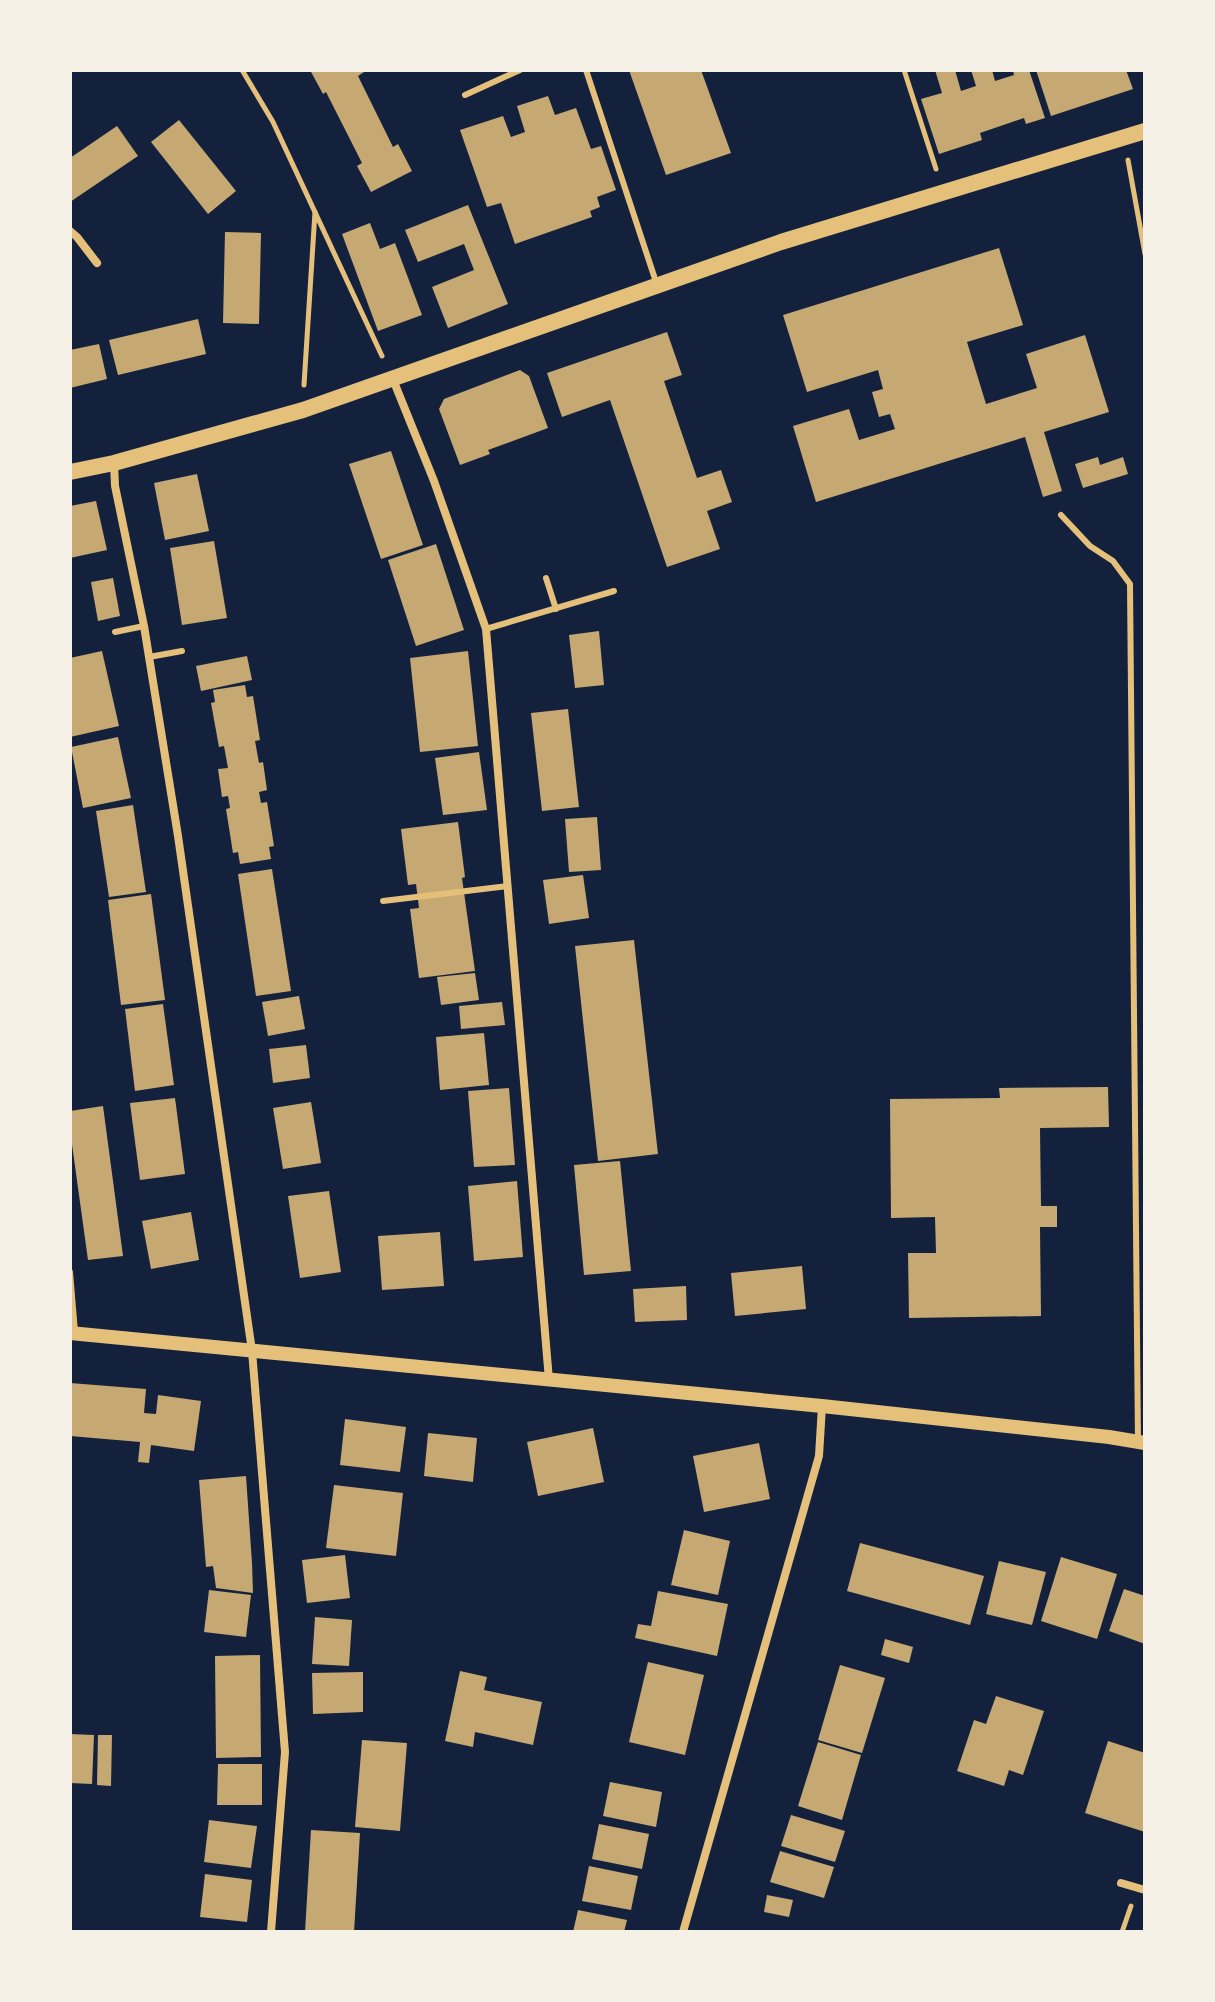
<svg xmlns="http://www.w3.org/2000/svg" width="1215" height="2002" font-family="Roboto,sans-serif">
  <style>
    .building { fill: #c6a872 }
    .lines { fill: none; stroke-linecap: round; stroke-linejoin: round }
    .path { stroke: #e5c07b; stroke-width: 5 }
    .service { stroke: #e5c07b; stroke-width: 6 }
    .minor { stroke: #e5c07b; stroke-width: 8 }
    .tertiary { stroke: #e5c07b; stroke-width: 14 }
    .secondary { stroke: #e5c07b; stroke-width: 16 }
  </style>
  <rect width="100%" height="100%" fill="#14213d"/>
  <!-- building -->
  <g class="building">
    <polygon points="310,70 363,70 364,72 358,76 393,147 398,144 412,171 371,192 357,166 362,163 326,92 323,94"/>
    <polygon points="629,70 701,70 731,153 666,175"/>
    <polygon points="935,70 955,70 961,91 976,86 971,70 992,70 995,81 1014,75 1013,70 1029,70 1045,118 1026,124 1024,118 980,133 982,140 939,154 921,99 942,93"/>
    <polygon points="1036,70 1126,70 1133,89 1051,116"/>
    <polygon points="548,96 555,115 576,108 591,149 601,146 616,190 597,197 600,207 590,211 592,217 515,244 501,203 487,207 460,130 503,116 511,137 525,132 517,106"/>
    <polygon points="179,120 236,191 208,214 151,142"/>
    <polygon points="117,126 138,156 70,202 70,158"/>
    <polygon points="468,205 508,304 448,328 432,287 474,270 464,244 418,262 405,230"/>
    <polygon points="370,223 380,249 395,243 422,315 378,331 342,234"/>
    <polygon points="225,232 261,233 259,324 223,323"/>
    <polygon points="999,248 1023,325 967,342 986,404 1037,388 1026,354 1085,335 1109,412 1044,432 1062,491 1043,497 1025,437 816,502 793,426 849,409 859,440 895,429 890,414 879,417 872,392 883,389 878,370 807,392 783,315"/>
    <polygon points="198,319 206,354 118,375 109,340"/>
    <polygon points="667,332 682,375 664,381 697,478 721,470 732,502 707,511 720,549 667,567 610,400 562,417 547,373"/>
    <polygon points="99,344 107,379 70,388 70,350"/>
    <polygon points="520,370 529,376 548,428 488,450 490,454 460,465 439,409 444,399"/>
    <polygon points="391,451 423,545 381,559 349,464"/>
    <polygon points="1098,457 1100,465 1123,457 1128,474 1083,488 1075,464"/>
    <polygon points="197,474 209,531 165,540 154,483"/>
    <polygon points="96,501 107,550 70,558 70,506"/>
    <polygon points="214,541 227,618 182,625 170,548"/>
    <polygon points="436,544 464,630 416,646 388,560"/>
    <polygon points="113,578 120,616 98,621 91,582"/>
    <polygon points="599,631 604,685 575,688 569,635"/>
    <polygon points="102,651 119,726 70,737 70,658"/>
    <polygon points="468,651 478,746 420,752 410,658"/>
    <polygon points="247,656 252,680 201,691 196,666"/>
    <polygon points="245,685 247,697 253,696 260,740 255,741 259,763 263,762 267,790 259,792 261,803 267,802 274,846 269,847 271,859 240,864 238,852 233,853 226,809 230,808 228,796 222,797 218,769 228,768 224,746 219,747 211,703 215,702 213,690"/>
    <polygon points="568,709 579,807 542,811 531,713"/>
    <polygon points="118,737 131,798 83,808 71,747"/>
    <polygon points="479,752 487,810 443,815 435,758"/>
    <polygon points="133,805 146,892 109,897 96,811"/>
    <polygon points="597,817 601,870 569,872 565,819"/>
    <polygon points="458,822 465,877 462,878 475,971 419,978 410,909 419,908 416,884 408,885 401,829"/>
    <polygon points="272,869 291,991 256,996 238,874"/>
    <polygon points="583,875 589,918 549,924 543,880"/>
    <polygon points="151,894 165,1000 121,1005 108,900"/>
    <polygon points="634,940 658,1154 598,1161 575,946"/>
    <polygon points="475,973 479,1000 441,1005 437,977"/>
    <polygon points="299,996 305,1029 268,1036 262,1002"/>
    <polygon points="502,1002 505,1025 461,1029 459,1006"/>
    <polygon points="163,1004 174,1085 135,1091 125,1009"/>
    <polygon points="484,1033 489,1085 440,1090 436,1037"/>
    <polygon points="306,1045 310,1078 273,1083 269,1049"/>
    <polygon points="1108,1087 1109,1127 1040,1128 1041,1206 1057,1206 1057,1227 1040,1227 1041,1316 909,1318 908,1253 936,1253 935,1217 891,1218 890,1099 1000,1098 999,1088"/>
    <polygon points="509,1088 515,1165 474,1167 468,1091"/>
    <polygon points="175,1098 185,1174 140,1180 130,1103"/>
    <polygon points="311,1102 321,1163 283,1169 273,1108"/>
    <polygon points="103,1106 123,1256 88,1260 70,1130 70,1111"/>
    <polygon points="620,1161 631,1271 584,1275 574,1165"/>
    <polygon points="517,1181 523,1257 474,1261 468,1186"/>
    <polygon points="329,1191 341,1272 300,1278 288,1196"/>
    <polygon points="191,1212 199,1260 151,1269 142,1221"/>
    <polygon points="440,1232 444,1286 382,1290 378,1236"/>
    <polygon points="802,1266 806,1309 735,1316 731,1273"/>
    <polygon points="686,1286 687,1320 635,1322 633,1289"/>
    <polygon points="70,1383 146,1389 144,1413 156,1414 158,1395 201,1401 194,1451 151,1445 149,1463 138,1462 140,1442 70,1436"/>
    <polygon points="345,1419 406,1427 400,1472 340,1465"/>
    <polygon points="593,1428 604,1482 538,1496 527,1442"/>
    <polygon points="428,1433 477,1438 473,1482 424,1476"/>
    <polygon points="759,1443 770,1499 704,1512 693,1456"/>
    <polygon points="246,1476 252,1563 253,1593 216,1588 213,1566 206,1567 199,1480"/>
    <polygon points="334,1485 403,1493 396,1556 326,1548"/>
    <polygon points="684,1530 730,1541 718,1595 671,1585"/>
    <polygon points="860,1543 984,1576 970,1625 847,1591"/>
    <polygon points="345,1555 350,1598 307,1603 302,1560"/>
    <polygon points="1061,1557 1117,1574 1097,1639 1041,1621"/>
    <polygon points="999,1561 1046,1572 1032,1625 986,1614"/>
    <polygon points="1124,1589 1145,1596 1145,1644 1109,1631"/>
    <polygon points="209,1590 251,1595 246,1637 204,1632"/>
    <polygon points="658,1591 728,1604 717,1656 635,1638 638,1624 651,1626"/>
    <polygon points="315,1617 352,1620 349,1666 312,1664"/>
    <polygon points="885,1639 913,1647 909,1663 881,1655"/>
    <polygon points="260,1655 261,1757 216,1758 215,1656"/>
    <polygon points="648,1662 704,1675 685,1755 629,1742"/>
    <polygon points="840,1665 885,1678 862,1753 818,1740"/>
    <polygon points="460,1671 487,1677 484,1690 542,1702 533,1745 475,1732 473,1747 445,1741"/>
    <polygon points="363,1672 363,1712 313,1714 312,1673"/>
    <polygon points="996,1696 1044,1711 1023,1775 1009,1770 1004,1786 957,1771 974,1720 986,1724"/>
    <polygon points="70,1734 94,1735 92,1784 70,1783"/>
    <polygon points="98,1735 112,1735 111,1786 97,1785"/>
    <polygon points="362,1740 407,1743 400,1831 355,1827"/>
    <polygon points="1108,1741 1145,1753 1145,1832 1085,1813"/>
    <polygon points="818,1742 861,1755 842,1820 798,1806"/>
    <polygon points="218,1764 262,1764 262,1805 217,1805"/>
    <polygon points="610,1782 662,1792 656,1827 603,1816"/>
    <polygon points="791,1815 845,1831 835,1862 781,1846"/>
    <polygon points="209,1820 257,1826 251,1868 204,1862"/>
    <polygon points="599,1824 649,1834 642,1869 592,1859"/>
    <polygon points="311,1830 360,1833 354,1932 305,1932"/>
    <polygon points="780,1851 834,1867 824,1898 770,1882"/>
    <polygon points="589,1866 638,1876 631,1910 582,1901"/>
    <polygon points="205,1874 252,1880 247,1922 200,1917"/>
    <polygon points="767,1895 793,1900 789,1917 764,1912"/>
    <polygon points="578,1910 627,1920 624,1932 573,1932"/>
  </g>
  <g class="lines">
    <!-- path -->
    <g class="path">
      <polyline points="242,70 273,122 382,356"/>
      <polyline points="904,70 936,169"/>
      <polyline points="1128,160 1145,254"/>
      <polyline points="304,385 315,212"/>
      <polyline points="1122,1932 1131,1906"/>
    </g>
    <!-- service -->
    <g class="service">
      <polyline points="586,70 656,282"/>
      <polyline points="465,95 520,70"/>
      <polyline points="1061,515 1090,546 1113,561 1130,584 1138,1442"/>
      <polyline points="546,578 556,609"/>
      <polyline points="486,629 614,591"/>
      <polyline points="115,632 144,626"/>
      <polyline points="149,657 182,651"/>
      <polyline points="383,901 508,886"/>
      <polyline points="70,1272 75,1332"/>
    </g>
    <!-- minor -->
    <g class="minor">
      <polyline points="70,231 77,237 97,263"/>
      <polyline points="392,377 434,481 486,629 549,1380"/>
      <polyline points="114,463 115,486 144,626 178,836 252,1351 285,1752 271,1932"/>
      <polyline points="1121,1883 1145,1890"/>
      <polyline points="683,1932 819,1456 822,1406"/>
    </g>
    <!-- tertiary -->
    <polyline class="tertiary" points="70,1333 822,1406 1109,1437 1145,1443"/>
    <!-- secondary -->
    <polyline class="secondary" points="70,472 114,463 303,410 781,242 1145,131"/>
  </g>
  <!-- border -->
  <rect width="1215" height="2002" fill="none" stroke="#f6f1e7" stroke-width="144"/>
</svg>
